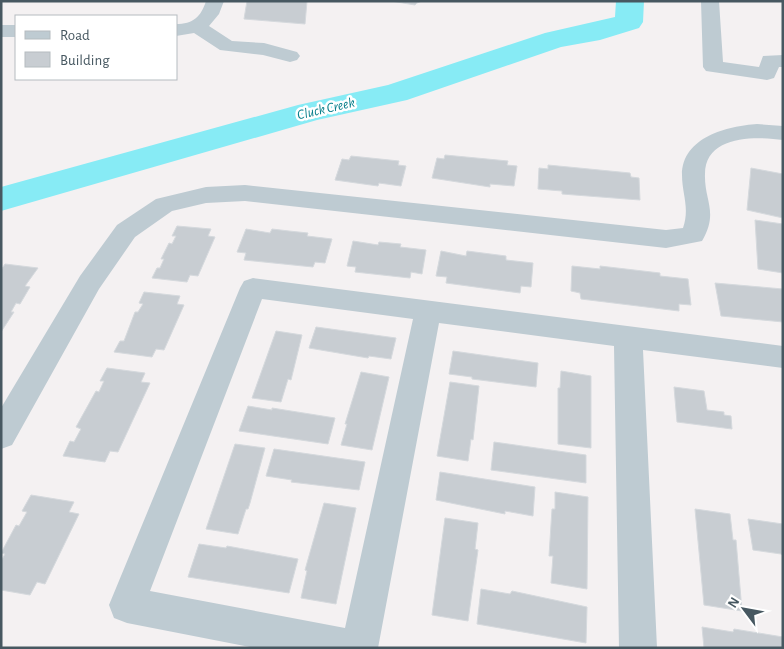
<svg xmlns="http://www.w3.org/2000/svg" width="784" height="649" font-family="'Alegreya Sans',sans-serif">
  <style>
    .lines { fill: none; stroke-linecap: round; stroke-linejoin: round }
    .river { fill: #87ebf5; fill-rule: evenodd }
    .building { fill: #c8cdd2; stroke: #d5d9dd }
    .minor { fill: #becbd2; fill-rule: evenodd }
    .labels { text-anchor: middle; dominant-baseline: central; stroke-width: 5; stroke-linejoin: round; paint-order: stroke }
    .far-water-label { font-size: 14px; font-style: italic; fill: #057d89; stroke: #fff }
  </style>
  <rect width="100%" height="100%" fill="#f4f1f2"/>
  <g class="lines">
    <!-- river -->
    <polygon class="river" points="616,1 644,1 643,22 639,28 600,40 561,47 407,100 317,120 1,211 1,187 298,105 388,85 545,33 615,17"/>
  </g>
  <!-- building -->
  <g class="building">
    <polygon points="247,1 307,1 305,24 244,19"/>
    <polygon points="391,1 422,1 417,3 415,5"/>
    <polygon points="445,155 508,161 507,165 517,166 514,186 490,184 490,187 432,178 437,158 444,159"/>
    <polygon points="351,156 399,161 398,165 406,166 401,186 379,183 378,186 335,180 342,159 349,160"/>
    <polygon points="548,165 630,173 631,177 639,178 640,200 562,194 562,191 538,189 539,168 548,169"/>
    <polygon points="751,168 783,174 783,218 747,210"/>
    <polygon points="755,220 783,224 783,273 758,269"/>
    <polygon points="177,226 211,229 208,236 215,237 198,276 190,275 187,282 152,278 157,268 160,268 164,259 161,259 169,243 172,244 176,236 172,236"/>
    <polygon points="246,229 270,233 272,229 289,231 308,233 307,236 332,239 325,263 315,262 313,267 244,260 246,253 237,252"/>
    <polygon points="353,241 378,245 379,242 401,244 400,247 426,250 422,274 411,272 410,278 355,272 356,267 347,266"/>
    <polygon points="441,251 466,256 467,251 506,256 506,260 533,263 531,287 521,286 520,293 446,283 447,277 436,276"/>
    <polygon points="5,264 38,268 25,286 30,287 20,304 16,303 11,312 14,312 1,332 1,270"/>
    <polygon points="572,266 600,269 600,266 660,273 660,276 688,279 691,305 679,304 679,311 581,299 580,293 571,291"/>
    <polygon points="715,283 783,289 783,322 721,316"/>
    <polygon points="144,292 180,296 177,304 184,305 164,350 156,349 152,357 114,352 120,341 124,341 135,312 138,312 143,304 139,303"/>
    <polygon points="316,327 396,338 391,359 369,356 368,358 309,348"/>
    <polygon points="276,331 302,335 291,380 288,379 281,402 252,398"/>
    <polygon points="453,351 538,363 536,387 472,379 472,377 449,374"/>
    <polygon points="107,368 145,373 141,382 150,383 118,452 110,451 105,462 63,456 70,441 74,442 81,429 76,427 96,391 99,392 104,381 100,381"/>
    <polygon points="561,371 591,376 591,448 558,444 558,388 560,388"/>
    <polygon points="361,372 389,377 372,450 341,445 347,424 345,424"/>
    <polygon points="450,382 479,386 473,440 471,439 468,461 437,456"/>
    <polygon points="674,387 704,391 707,410 724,412 724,415 731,416 732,429 677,422"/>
    <polygon points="248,406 272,410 272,408 335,418 328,444 239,431"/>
    <polygon points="494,442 586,455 586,483 491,470"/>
    <polygon points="235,444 265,448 250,503 248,509 246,509 238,534 206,529"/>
    <polygon points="274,449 365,462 359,490 291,482 292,480 266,476"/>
    <polygon points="440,472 535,487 533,516 505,511 505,514 436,500"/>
    <polygon points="555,492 588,497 587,589 551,583 553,556 549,556 552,509 555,509"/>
    <polygon points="31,495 74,502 69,512 79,514 45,584 37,582 30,595 1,590 1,561 5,554 1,553 16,525 19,526 27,512 22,511"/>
    <polygon points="324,503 356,508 336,604 301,598 307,571 305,570"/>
    <polygon points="695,509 730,514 733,540 736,540 742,611 704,605"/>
    <polygon points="445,518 478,523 475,549 478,550 468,621 432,615"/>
    <polygon points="748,519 783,524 783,556 781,554 753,550"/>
    <polygon points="199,544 226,548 227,546 298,559 289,593 188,577"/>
    <polygon points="481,589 510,594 512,591 587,607 586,643 477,624"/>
    <polygon points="702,627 733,632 734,629 783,637 783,648 704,648"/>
  </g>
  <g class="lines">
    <!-- minor -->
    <g class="minor">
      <path d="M 206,1 L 224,1 L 219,14 L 209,26 L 232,41 L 264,43 L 297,52 L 300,56 L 297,60 L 290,62 L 263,55 L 220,50 L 194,33 L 176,36 L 176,24 C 193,24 201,17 206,1 Z"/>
      <polygon points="701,1 719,1 723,62 759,67 763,56 783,55 783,67 779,67 774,78 767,80 706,71 703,67"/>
      <rect x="1" y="25" width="15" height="12"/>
      <path d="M 757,124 L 783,126 L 783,140 C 756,136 705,135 705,174 C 704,201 719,212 702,241 L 666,248 L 245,201 L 206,203 L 172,211 L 135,237 L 99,289 L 12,445 L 1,449 L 1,408 L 80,276 L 117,225 L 156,199 L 206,187 L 245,185 L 666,230 L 683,228 C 690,208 682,194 682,175 C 682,137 728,126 757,124 Z"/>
      <path d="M 253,278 L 783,346 L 783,368 L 643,350 L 657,648 L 619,648 L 614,346 L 439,323 L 378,648 L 255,648 L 127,623 L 114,618 L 109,605 L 240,288 L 244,281 ZM 262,299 L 413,319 L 345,628 L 150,591 Z"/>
    </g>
  </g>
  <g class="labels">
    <!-- far-water labels -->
    <g class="far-water-label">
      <text transform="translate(326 109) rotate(-13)">Cluck Creek</text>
    </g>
  </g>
  <!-- border -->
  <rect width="784" height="649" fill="none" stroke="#475861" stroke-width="5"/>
  <!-- legend -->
  <rect x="15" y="15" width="162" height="65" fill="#ffffff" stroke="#b5bcc0"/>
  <rect x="25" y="31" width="25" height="8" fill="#becbd2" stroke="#b5bcc0"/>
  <text x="60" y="40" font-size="15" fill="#475861">Road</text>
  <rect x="25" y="52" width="25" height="15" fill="#c8cdd2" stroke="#b5bcc0"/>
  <text x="60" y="65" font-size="15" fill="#475861">Building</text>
  <!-- north arrow -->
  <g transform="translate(744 609) rotate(302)" stroke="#ffffff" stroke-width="4" paint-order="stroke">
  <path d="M0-4L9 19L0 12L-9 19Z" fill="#475861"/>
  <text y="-8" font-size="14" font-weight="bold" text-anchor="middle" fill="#475861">N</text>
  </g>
</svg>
